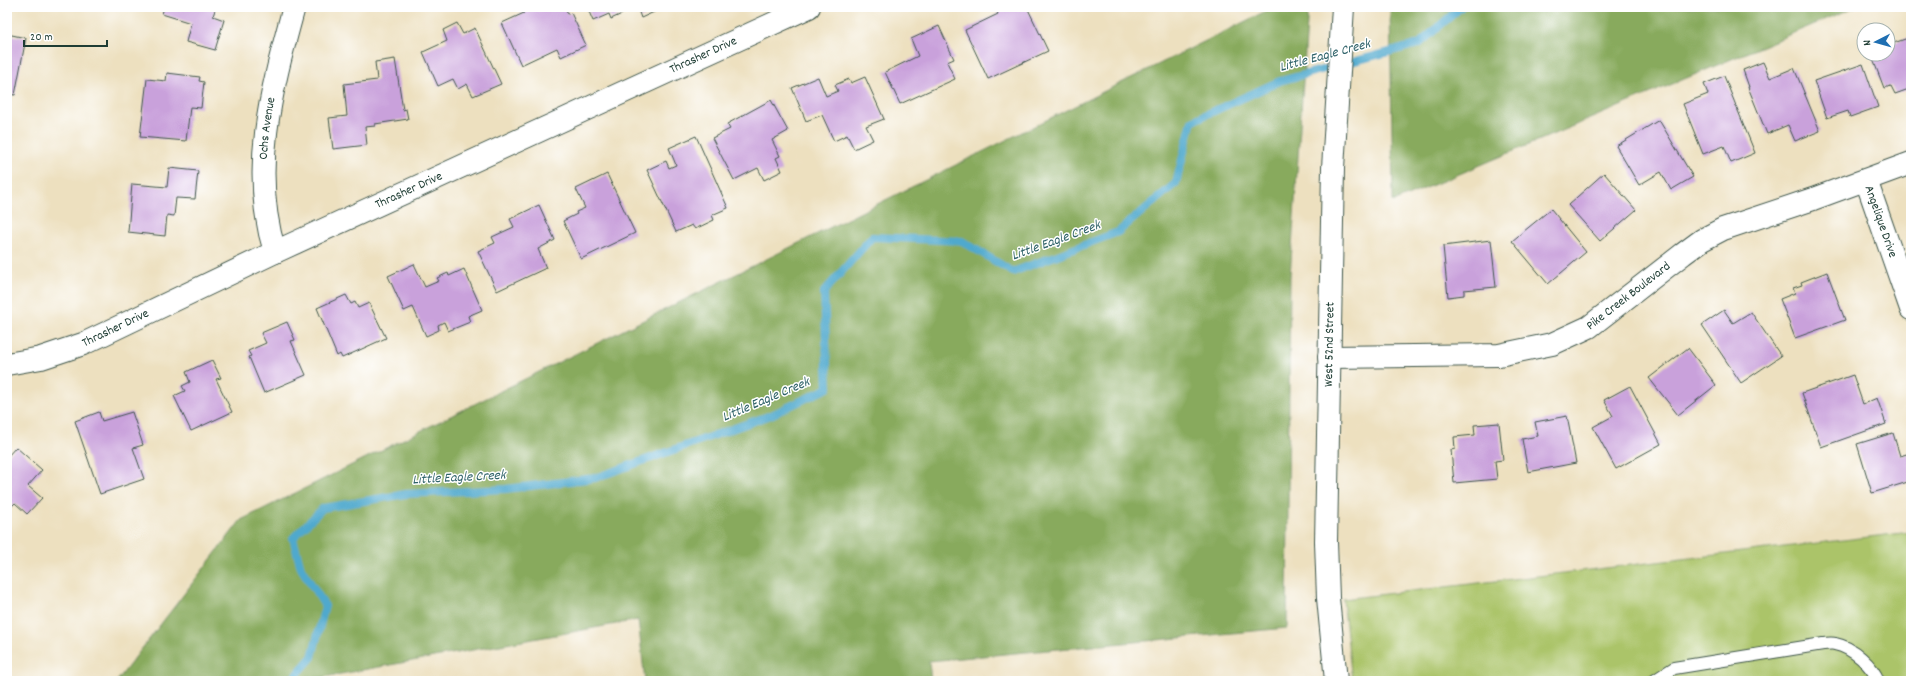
<svg xmlns="http://www.w3.org/2000/svg" width="1918" height="688" font-family="Dekko,sans-serif">
  <style>
    .green { fill: #abc469; stroke: #65804e }
    .forest { fill: #88aa5d; stroke: #547448 }
    .lines { fill: none; stroke-linecap: round; stroke-linejoin: round }
    .stream { stroke: #50a9cd; stroke-width: 8 }
    .building { fill: #c9a1db }
    .service-casing { stroke: #3e5549; stroke-width: 14 }
    .minor-casing { stroke: #3e5549; stroke-width: 24 }
    .tertiary-casing { stroke: #3e5549; stroke-width: 24 }
    .service { stroke: #fff; stroke-width: 12 }
    .minor { stroke: #fff; stroke-width: 22 }
    .tertiary { stroke: #fff; stroke-width: 22 }
    .labels { text-anchor: middle; dominant-baseline: central; stroke-width: 3; stroke-linejoin: round; paint-order: stroke }
    .street-label { font-size: 13px; fill: #1f3d34; stroke: #fff }
    .water-label { font-size: 14px; font-style: italic; fill: #30636a; stroke: #fff }
  </style>
  <rect width="100%" height="100%" fill="#fff"/>
  <filter id="ink" filterUnits="userSpaceOnUse"><feTurbulence type="fractalNoise" baseFrequency=".025" numOctaves="2"/><feDisplacementMap in="SourceGraphic" scale="8" xChannelSelector="R" yChannelSelector="G"/><feConvolveMatrix kernelMatrix="1 2 1 2 8 2 1 2 1" color-interpolation-filters="sRGB"/></filter>
  <filter id="wash" filterUnits="userSpaceOnUse"><feTurbulence type="fractalNoise" baseFrequency=".012" numOctaves="4" result="noise"/><feDisplacementMap in="SourceGraphic" scale="16" xChannelSelector="R" yChannelSelector="G"/><feGaussianBlur stdDeviation="0.9" result="paint"/><feColorMatrix in="noise" values="0 0 0 0 0 0 0 0 0 0 0 0 0 0 0 0 0 1.4 0 .05"/><feComposite in="paint" operator="in"/></filter>
  <g filter="url(#wash)">
    <rect width="100%" height="100%" fill="#ede0bf"/>
    <!-- green -->
    <polygon class="green" points="1911,532 1911,681 1352,681 1343,599"/>
    <!-- forest -->
    <g class="forest">
      <polygon points="1274,7 1308,7 1290,277 1287,628 929,661 931,681 645,681 638,620 302,681 117,681 241,520"/>
      <polygon points="1390,7 1855,7 1393,202"/>
    </g>
    <g class="lines">
      <!-- stream -->
      <polyline class="stream" points="291,681 312,657 325,606 301,568 293,538 323,508 406,494 506,489 595,478 771,415 828,388 824,292 872,237 962,241 1013,272 1118,232 1176,183 1192,121 1280,81 1419,44 1461,7"/>
    </g>
    <g id="blocks">
      <!-- building -->
      <g class="building">
        <polygon points="164,7 216,7 213,16 224,20 215,50 186,42 191,23 162,14"/>
        <polygon points="521,7 565,7 568,14 571,13 586,45 561,57 557,48 521,65 502,23 524,13"/>
        <polygon points="587,7 665,7 641,18 637,7 611,19 609,14 593,21"/>
        <polygon points="995,7 1027,7 1048,51 988,79 965,30 998,14"/>
        <polygon points="457,23 463,34 475,28 501,84 473,96 467,84 458,89 453,79 438,86 423,52 447,41 443,30"/>
        <polygon points="939,26 954,59 947,62 955,79 900,104 885,72 918,56 911,39"/>
        <polygon points="7,34 26,38 15,95 7,94"/>
        <polygon points="1911,37 1911,92 1909,89 1895,94 1891,86 1884,88 1871,54 1888,54 1888,45"/>
        <polygon points="395,59 403,110 406,109 408,119 375,124 375,126 365,127 367,145 333,149 329,118 347,116 344,84 377,80 375,62"/>
        <polygon points="1763,62 1770,78 1794,68 1820,131 1795,141 1788,125 1767,134 1748,87 1749,87 1743,70"/>
        <polygon points="1863,64 1878,107 1850,117 1848,111 1827,118 1814,81"/>
        <polygon points="167,73 200,77 199,81 204,82 201,108 190,107 186,141 140,137 147,79 166,81"/>
        <polygon points="1724,76 1755,153 1731,163 1724,146 1703,154 1683,104 1708,94 1704,84"/>
        <polygon points="818,77 826,96 838,91 835,85 849,79 851,83 865,77 884,119 866,126 873,140 854,149 847,135 834,141 822,115 806,121 792,88"/>
        <polygon points="771,100 788,131 772,140 780,156 776,158 782,171 764,180 758,168 734,180 712,138 730,129 727,124"/>
        <polygon points="1659,120 1693,177 1671,190 1661,172 1639,185 1616,146"/>
        <polygon points="696,136 728,208 712,215 714,220 695,229 692,225 676,232 647,170 666,161 669,168 676,165 669,148"/>
        <polygon points="169,168 198,171 195,199 176,198 174,216 167,215 165,236 128,232 132,184 167,187"/>
        <polygon points="1604,173 1636,210 1600,241 1568,205"/>
        <polygon points="607,174 635,233 581,259 563,221 577,214 576,212 585,208 576,189"/>
        <polygon points="539,205 555,240 538,249 546,268 497,291 478,251 495,243 492,237 514,227 510,219"/>
        <polygon points="1551,209 1586,252 1548,284 1512,241"/>
        <polygon points="1491,240 1496,287 1464,290 1464,295 1448,297 1443,246"/>
        <polygon points="414,264 425,287 439,281 437,278 448,273 449,276 464,269 482,310 468,316 470,322 448,331 444,322 438,325 439,330 426,336 413,307 404,311 388,276"/>
        <polygon points="1827,272 1845,320 1795,338 1780,299 1795,293 1793,288 1802,285 1801,282"/>
        <polygon points="346,295 351,304 355,302 358,308 369,303 386,338 342,358 340,354 337,356 317,308"/>
        <polygon points="1724,310 1733,323 1751,312 1781,356 1741,383 1702,325"/>
        <polygon points="287,322 295,340 291,341 306,375 264,393 249,357 251,356 248,351 266,343 261,333"/>
        <polygon points="1688,348 1716,385 1678,415 1649,378"/>
        <polygon points="212,360 221,378 216,379 232,412 191,431 174,396 185,391 182,386 190,382 186,372"/>
        <polygon points="1853,375 1863,404 1877,398 1886,424 1821,447 1802,393"/>
        <polygon points="1630,386 1661,444 1616,469 1593,427 1613,416 1604,400"/>
        <polygon points="99,412 102,421 132,412 143,445 133,448 144,479 100,494 75,421"/>
        <polygon points="1567,416 1576,463 1528,472 1522,439 1538,436 1535,422"/>
        <polygon points="1499,423 1503,460 1495,461 1497,479 1454,483 1451,450 1455,449 1454,437 1475,435 1474,425"/>
        <polygon points="1893,433 1900,456 1910,453 1911,481 1872,493 1857,444"/>
        <polygon points="16,447 42,470 28,486 42,498 27,514 15,503 7,511 7,457"/>
      </g>
    </g>
  </g>
  <g filter="url(#ink)">
    <use href="#blocks" fill-opacity="0" stroke="#3e5549" stroke-width="1"/>
    <g class="lines">
      <!-- service casing -->
      <g class="service-casing">
        <path id="service" d="M 1654,681 L 1674,668 L 1823,644 C 1826,644 1832,643 1835,644 C 1852,647 1873,666 1878,681"/>
      </g>
      <!-- minor casing -->
      <g class="minor-casing">
        <g id="minor">
          <path id="s1" d="M 1866,180 L 1911,309"/>
          <path id="s2" d="M 275,252 C 249,169 272,88 294,7"/>
          <path id="s3" d="M 1329,357 L 1499,355 L 1552,344 L 1589,327 L 1683,254 L 1702,240 L 1723,229 L 1813,199 L 1911,163"/>
          <path id="s4" d="M 7,364 L 41,358 L 83,344 L 275,252 L 809,7"/>
        </g>
      </g>
      <!-- tertiary casing -->
      <g class="tertiary-casing">
        <g id="tertiary">
          <path id="s5" d="M 1336,681 L 1328,598 L 1326,542 L 1333,168 L 1343,7"/>
        </g>
      </g>
      <!-- service -->
      <use href="#service" class="service"/>
      <!-- minor -->
      <use href="#minor" class="minor"/>
      <!-- tertiary -->
      <use href="#tertiary" class="tertiary"/>
    </g>
  </g>
  <g class="labels">
    <!-- street labels -->
    <g class="street-label">
      <text stroke="none"><textPath href="#s4" startOffset="763">Thrasher Drive</textPath></text>
      <text stroke="none"><textPath href="#s2" startOffset="125">Ochs Avenue</textPath></text>
      <text stroke="none"><textPath href="#s4" startOffset="439">Thrasher Drive</textPath></text>
      <text stroke="none"><textPath href="#s1" startOffset="44">Angelique Drive</textPath></text>
      <text stroke="none"><textPath href="#s3" startOffset="315">Pike Creek Boulevard</textPath></text>
      <text stroke="none"><textPath href="#s4" startOffset="115">Thrasher Drive</textPath></text>
      <text stroke="none"><textPath href="#s5" startOffset="337">West 52nd Street</textPath></text>
    </g>
    <!-- water labels -->
    <g class="water-label">
      <text transform="translate(1325 56) rotate(-15)">Little Eagle Creek</text>
      <text transform="translate(1056 241) rotate(-20)">Little Eagle Creek</text>
      <text transform="translate(766 400) rotate(-23)">Little Eagle Creek</text>
      <text transform="translate(459 478) rotate(-3)">Little Eagle Creek</text>
    </g>
  </g>
  <!-- margin -->
  <rect width="1918" height="688" fill="none" stroke="#fff" stroke-width="24"/>
  <!-- north arrow -->
  <g transform="translate(1876 42) rotate(264)"><circle r="19" fill="#ffffff" stroke="#a5b1ae"/>
  <path d="M0-3L7 15L0 10L-7 15Z" fill="#1f6fb2"/>
  <text y="-6" font-size="11" font-weight="bold" text-anchor="middle" fill="#1f3d34">N</text>
  </g>
  <!-- scale -->
  <path d="M24 40v6h83v-6" fill="none" stroke="#1f3d34" stroke-width="2"/>
  <text x="30" y="40" font-size="12" fill="#1f3d34" stroke="#ffffff" stroke-width="3" paint-order="stroke">20 m</text>
</svg>
